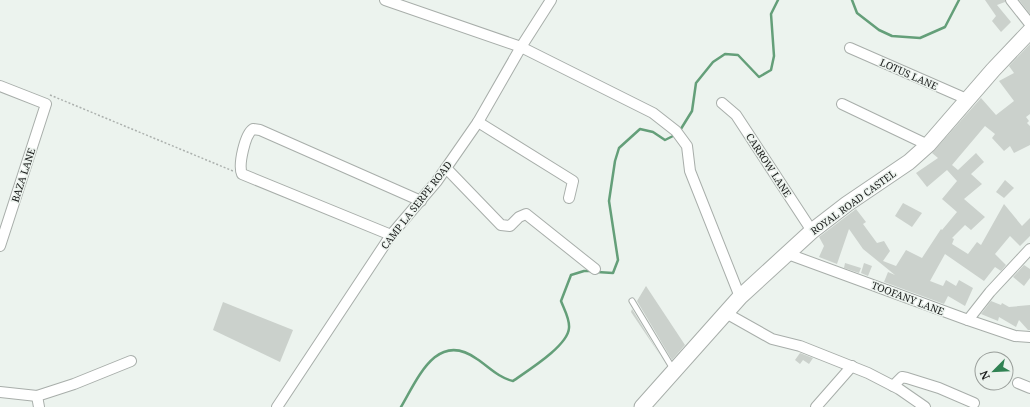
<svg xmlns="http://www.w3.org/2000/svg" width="1030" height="407" font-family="'Noto Serif',serif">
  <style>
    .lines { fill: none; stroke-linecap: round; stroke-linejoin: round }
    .stream { stroke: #649f79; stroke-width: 2.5 }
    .building { fill: #cbd1cc }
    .service-casing { stroke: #a8aeaa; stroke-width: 7 }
    .minor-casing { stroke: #a8aeaa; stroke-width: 12 }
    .primary-casing { stroke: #a8aeaa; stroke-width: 17 }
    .path { stroke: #acb1ae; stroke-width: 1.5; stroke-dasharray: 2 2; stroke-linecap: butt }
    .service { stroke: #fff; stroke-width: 5 }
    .minor { stroke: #fff; stroke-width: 10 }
    .primary { stroke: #fff; stroke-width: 15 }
    .labels { text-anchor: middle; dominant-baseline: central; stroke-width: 3; stroke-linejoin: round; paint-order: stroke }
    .street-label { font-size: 10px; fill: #191b1a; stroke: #ecf3ee }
  </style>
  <rect width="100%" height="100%" fill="#ecf3ee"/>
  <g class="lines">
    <!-- stream -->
    <g class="stream">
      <polyline points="852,0 857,13 879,30 892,36 920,38 945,27 959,0"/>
      <polyline points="679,132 692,111 696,83 713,62 725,54 738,55 759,77 771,70 774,56 771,14 778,0"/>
      <polyline points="597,272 613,273 618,260 609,201 615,161 619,148 640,129 653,132 665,140 675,135"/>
      <path d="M 401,407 C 418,378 437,330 477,359 C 489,367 499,378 513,381 C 527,371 568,346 569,328 C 570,319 564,309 561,301 L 571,275 L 584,271 L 592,271"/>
    </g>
  </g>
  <!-- building -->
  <g class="building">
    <polygon points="985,0 1005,0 1005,2 997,5 1011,22 1001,32 992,21 996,16"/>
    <polygon points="1019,0 1030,0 1030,14"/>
    <polygon points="1030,44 1030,114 1026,117 1029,121 1027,123 1030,126 1030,145 1014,153 1010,146 1004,151 992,138 995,134 985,126 952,165 958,170 976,153 984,162 971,174 982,184 964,199 985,217 971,230 965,225 952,238 954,239 952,244 968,254 977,242 981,245 1004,204 1022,226 1030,218 1030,236 1020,246 1010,236 995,254 1006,265 1001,271 995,267 984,281 945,254 930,281 943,286 946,280 956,286 959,280 973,288 965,306 948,296 944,304 884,282 888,272 895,275 863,249 849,229 837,264 819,257 824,246 819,237 856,209 866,222 863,224 877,243 884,241 890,251 883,261 896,266 906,250 922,258 941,229 942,230 957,212 942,199 957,181 947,170 927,187 916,173 938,158 932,153 981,98 996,115 1014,101 999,81 1014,73 1009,66"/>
    <polygon points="1005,180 1014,188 1004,198 996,192"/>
    <polygon points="903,203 922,213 912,227 895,216"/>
    <polygon points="845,263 861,268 859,273 844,268"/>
    <polygon points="864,263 872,266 868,276 861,273"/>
    <polygon points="1024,265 1030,269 1030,278 1024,286 1013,277"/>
    <polygon points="646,286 685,345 672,360 637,301"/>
    <polygon points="991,301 1001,305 1002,303 1009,307 1030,305 1030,330 1028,330 1019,320 1016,327 999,317 998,321 981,314"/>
    <polygon points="223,302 293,330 280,362 213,330"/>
    <polygon points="632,309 660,355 631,312"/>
    <polygon points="800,353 813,358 809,364 803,360 800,364 795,360"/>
  </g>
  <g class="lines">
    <!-- service casing -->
    <g class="service-casing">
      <polyline id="service" points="632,301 673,369"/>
    </g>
    <!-- minor casing -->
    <g class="minor-casing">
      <g id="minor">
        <polyline points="385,0 521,47 653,113 676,131 687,146 690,171 740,297"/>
        <polyline points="1011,0 1030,24"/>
        <polyline points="850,48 969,100"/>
        <polyline points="0,86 46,104 0,246"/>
        <polyline points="722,103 736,115 812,231"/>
        <polyline points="842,104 928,145"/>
        <polyline points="478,122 573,181 569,198"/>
        <polyline points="446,168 501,225 510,226 519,217 526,214 595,269"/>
        <path d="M 391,235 L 242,174 C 238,165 245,134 253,129 L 260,130 L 421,201"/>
        <polyline points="788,254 968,320 1015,336 1030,337"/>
        <polyline points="724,312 772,339 800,346 868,373 899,389 925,407"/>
        <polyline points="968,320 990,292 1030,249"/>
        <polyline points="1018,383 1030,388"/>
        <polyline points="893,386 902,377 907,378 939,388 974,403"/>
        <polyline points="0,392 37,396 74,384 131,361"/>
        <polyline points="37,396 39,407"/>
        <polyline points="277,407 391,235 437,181 478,122 521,47 551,0"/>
        <polyline points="816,407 852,366"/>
      </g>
    </g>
    <!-- primary casing -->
    <g class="primary-casing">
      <polyline id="primary" points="642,407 740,297 812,231 847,204 909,162 928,145 993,70 1030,31"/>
    </g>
    <!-- path -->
    <polyline class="path" points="50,95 233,171"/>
    <!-- service -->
    <use href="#service" class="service"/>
    <!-- minor -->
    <use href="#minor" class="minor"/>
    <!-- primary -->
    <use href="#primary" class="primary"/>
  </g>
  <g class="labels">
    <!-- street labels -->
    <g class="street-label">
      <text transform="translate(909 74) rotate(24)">LOTUS LANE</text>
      <text transform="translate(769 165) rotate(57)">CARROW LANE</text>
      <text transform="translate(23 175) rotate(-72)">BAZA LANE</text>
      <text transform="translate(853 202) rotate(-36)">ROYAL ROAD CASTEL</text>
      <text transform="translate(416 205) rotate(-52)">CAMP LA SERPE ROAD</text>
      <text transform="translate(908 298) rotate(21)">TOOFANY LANE</text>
    </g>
  </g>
  <!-- north arrow -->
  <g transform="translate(994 371) rotate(246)"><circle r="19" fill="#ecf3ee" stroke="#989d99"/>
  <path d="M0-3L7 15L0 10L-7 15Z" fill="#308253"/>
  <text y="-6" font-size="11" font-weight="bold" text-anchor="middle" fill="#191b1a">N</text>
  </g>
</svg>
